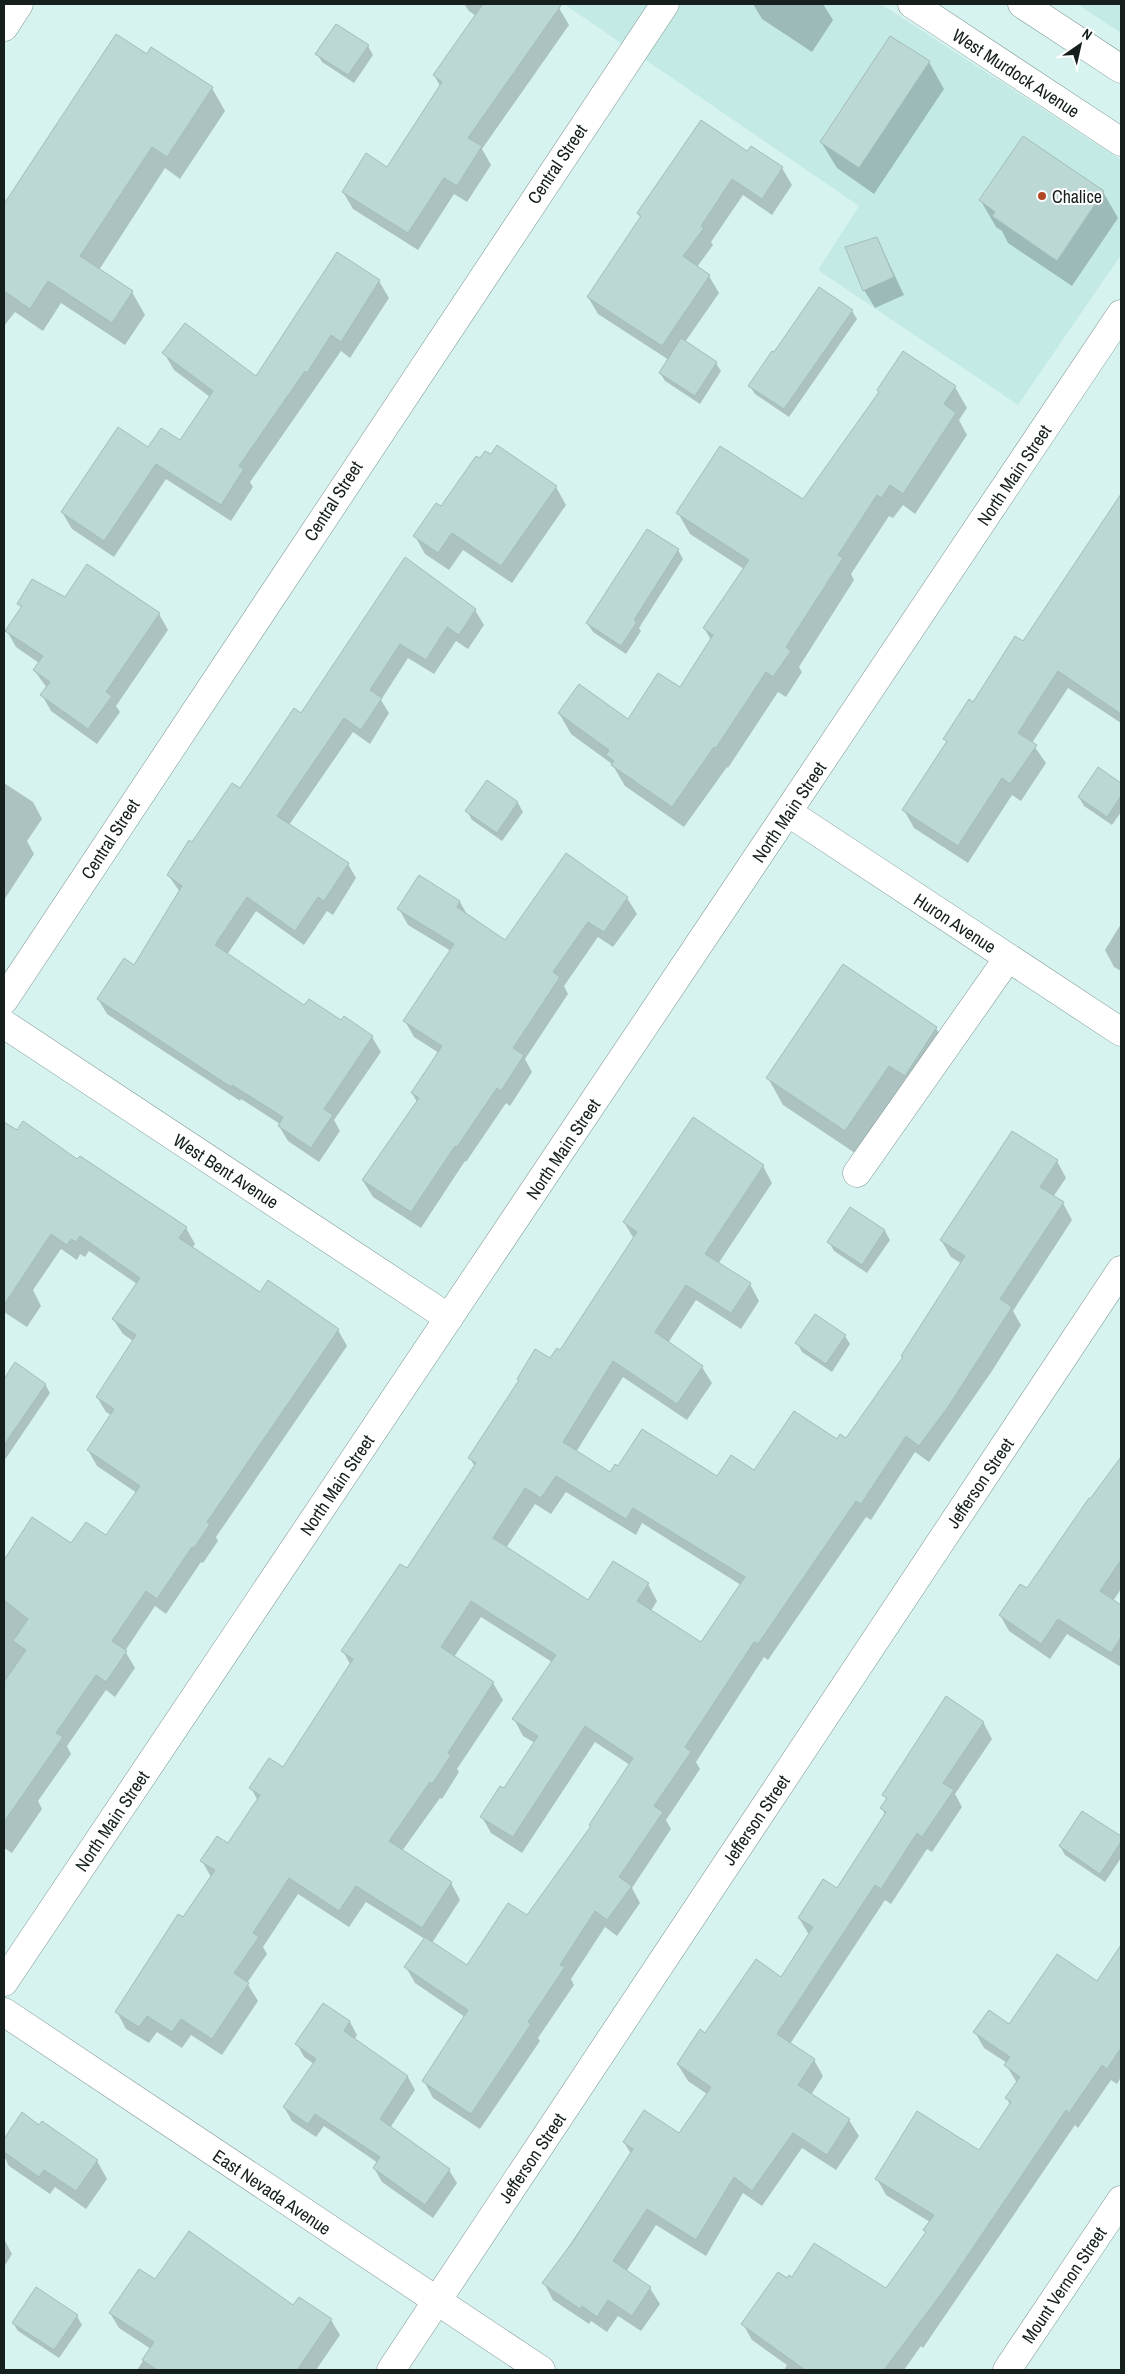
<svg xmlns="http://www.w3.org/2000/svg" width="1125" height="2374" font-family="'Archivo Narrow',sans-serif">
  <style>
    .built { fill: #c4eae6 }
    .shadow { fill: #0003; fill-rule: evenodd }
    .building { fill: #bcd8d5; stroke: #a2bdba; fill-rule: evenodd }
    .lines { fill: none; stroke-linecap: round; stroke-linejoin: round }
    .minor-casing { stroke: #7c9793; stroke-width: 29 }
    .major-casing { stroke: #7c9793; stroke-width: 29 }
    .minor { stroke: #fff; stroke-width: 28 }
    .major { stroke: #fff; stroke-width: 28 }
    .poi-dot { fill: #b14927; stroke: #fff; stroke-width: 2 }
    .labels { text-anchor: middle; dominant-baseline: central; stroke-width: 4; stroke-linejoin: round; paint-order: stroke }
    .street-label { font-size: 18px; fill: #15201e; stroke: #fff }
    .poi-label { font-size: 18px; fill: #15201e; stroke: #fff; text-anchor: start }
  </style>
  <rect width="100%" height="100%" fill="#d7f3f0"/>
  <!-- built -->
  <g class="built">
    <polygon points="564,4 881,4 1121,160 1121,255 1018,405 818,270 859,206"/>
    <polygon points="1077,4 1121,4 1121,33"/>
  </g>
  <!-- shadow -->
  <g class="shadow">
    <polygon points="464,4 552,4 559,8 569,25 482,149 491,165 467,202 454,194 418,250 353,209 343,192 387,168 440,86 434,75 476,16 469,11"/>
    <polygon points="753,4 823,4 833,20 812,52 762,19"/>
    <polygon points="117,36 147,56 212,88 225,111 180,179 165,168 99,270 132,292 145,315 125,345 61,303 43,331 15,312 4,326 4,207"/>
    <polygon points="368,46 373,55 354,83 322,62 317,54"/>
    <polygon points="929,62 944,89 874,194 837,168 821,142"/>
    <polygon points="748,153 782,168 792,185 772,215 743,195 711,242 713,245 697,267 709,276 719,293 685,342 716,363 721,371 700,404 665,381 660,373 669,360 598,314 588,297 641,218 638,214"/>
    <polygon points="1103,192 1118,218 1072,286 1008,243 1002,231 996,227 981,201"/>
    <polygon points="877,238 904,295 875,308 864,290"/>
    <polygon points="337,254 379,281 389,298 350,358 341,351 250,482 253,487 231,521 166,479 114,557 72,529 62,512 149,449 180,442 210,397 174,370 164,353 256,378"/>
    <polygon points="852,311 857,319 789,417 755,394 750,386 775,354"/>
    <polygon points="955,387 967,408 959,420 967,435 915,514 903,505 893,518 889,516 851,574 854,580 799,667 802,672 786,697 778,692 728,768 727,767 684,827 625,786 612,764 571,734 559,713 628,721 681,689 711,640 704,628 744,569 690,534 678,513 803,501"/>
    <polygon points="556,487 566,505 512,583 463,550 449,570 425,554 415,536 442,508"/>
    <polygon points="1121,496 1121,723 1068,688 1032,743 1046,763 1021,801 1012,795 968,863 914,828 904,810 947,743 945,739 1023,643"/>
    <polygon points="678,550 683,559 639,628 641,631 626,654 593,632 587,623"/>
    <polygon points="405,559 475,610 484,625 468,649 456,641 434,674 408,658 381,700 389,713 370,744 353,732 289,825 348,864 356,878 333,915 327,911 304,945 256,911 227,955 305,1007 372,1037 381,1052 334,1120 340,1131 319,1162 288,1141 279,1126 280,1124 241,1099 240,1101 107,1014 98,999 134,966 180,892 168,875 302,714"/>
    <polygon points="66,598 159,614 168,630 116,706 120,712 97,744 51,711 42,695 47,688 34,670 39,663 16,647 7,631 22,609 19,604"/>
    <polygon points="1098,769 1121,784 1121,812 1112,825 1084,806 1079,797"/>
    <polygon points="487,782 518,803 523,812 502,841 472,820 467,811"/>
    <polygon points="4,783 33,802 42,819 27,841 34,854 4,900"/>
    <polygon points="627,898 637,914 613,947 598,937 564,986 568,994 525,1059 532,1072 510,1106 506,1103 466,1162 465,1161 421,1228 373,1197 363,1181 417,1102 412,1093 439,1053 414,1037 405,1021 451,951 408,925 399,909 460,902 468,916 505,941"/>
    <polygon points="1121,924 1121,971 1114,967 1105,950"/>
    <polygon points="843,966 936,1028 952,1055 861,1157 783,1105 768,1078"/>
    <polygon points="14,1130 78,1161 186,1228 195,1244 192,1248 260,1294 338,1330 347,1346 216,1537 218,1541 203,1563 201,1562 166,1614 155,1606 125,1651 135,1668 115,1697 106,1690 67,1746 71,1754 38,1801 42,1809 12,1853 4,1848 4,1566 13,1553 72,1545 106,1537 137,1493 97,1466 88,1450 111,1415 106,1412 97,1397 133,1341 123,1334 113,1319 137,1284 89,1251 85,1257 80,1254 77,1260 61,1249 33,1290 41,1306 27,1327 4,1312 4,1242 15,1224 4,1216 4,1145"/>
    <path d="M 1057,1161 L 1066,1178 L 1053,1197 L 1063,1203 L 1072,1220 L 1013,1311 L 1021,1325 L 992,1371 L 929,1462 L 915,1452 L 871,1520 L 866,1517 L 768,1660 L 764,1657 L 696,1762 L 700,1769 L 666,1820 L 671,1829 L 632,1888 L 640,1903 L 617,1936 L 605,1927 L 571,1979 L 574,1985 L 538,2038 L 540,2041 L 480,2129 L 433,2098 L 424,2081 L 465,2017 L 415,1983 L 406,1967 L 425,1939 L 366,1902 L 349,1927 L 298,1894 L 263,1947 L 267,1954 L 247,1983 L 258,2001 L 222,2055 L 191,2035 L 182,2048 L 157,2032 L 149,2043 L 126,2029 L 117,2012 L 211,1877 L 202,1861 L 228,1844 L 258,1801 L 251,1788 L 283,1768 L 350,1664 L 343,1651 L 407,1570 L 475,1467 L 470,1458 L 520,1382 L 518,1379 L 560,1351 L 634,1239 L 624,1222 L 763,1166 L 772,1183 L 718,1264 L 750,1284 L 759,1301 L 741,1329 L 696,1300 L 668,1343 L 702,1367 L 712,1383 L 687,1420 L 623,1377 L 576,1452 L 610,1474 L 717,1478 L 754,1472 L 837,1441 L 847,1440 L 904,1358 L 962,1264 L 951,1257 L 941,1240 ZM 566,1492 L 636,1535 L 642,1523 L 741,1585 L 701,1644 L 651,1611 L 657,1601 L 648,1584 L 589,1602 L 506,1548 L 535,1504 L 551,1514 ZM 481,1617 L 552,1662 L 514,1719 L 523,1736 L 535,1743 L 505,1790 L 482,1817 L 491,1833 L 522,1853 L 595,1742 L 630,1765 L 592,1827 L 527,1916 L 467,1967 L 432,1943 L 460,1900 L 451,1883 L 402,1851 L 440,1798 L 442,1799 L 459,1772 L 457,1769 L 503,1700 L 493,1683 L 454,1657 Z"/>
    <polygon points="851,1209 885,1231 890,1240 867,1273 834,1251 829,1242"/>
    <polygon points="845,1336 850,1344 832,1372 802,1352 797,1343"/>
    <polygon points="16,1364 45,1384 50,1393 4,1461 4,1381"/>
    <polygon points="1121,1459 1121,1589 1113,1601 1121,1606 1121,1667 1067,1634 1050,1659 1009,1631 1000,1615 1027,1590"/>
    <polygon points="983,1722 992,1739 955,1794 962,1807 932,1852 927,1849 891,1904 885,1900 790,2044 814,2060 823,2076 811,2095 849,2120 859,2136 836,2170 802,2148 762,2206 743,2193 706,2256 656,2225 626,2272 650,2288 660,2304 641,2331 618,2316 607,2332 591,2321 589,2324 553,2300 544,2283 631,2154 624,2142 680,2135 707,2094 688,2081 678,2065 705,2034 782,1978 809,1935 799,1918 837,1890 886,1815 881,1808 887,1800 884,1795"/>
    <polygon points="1083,1812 1121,1838 1121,1858 1105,1882 1065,1855 1060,1846"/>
    <polygon points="1121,1947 1121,2077 1117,2084 1111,2080 1078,2128 1075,2125 923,2348 921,2346 904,2370 784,2370 787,2365 752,2340 743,2324 787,2280 887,2290 927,2234 924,2230 930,2222 886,2195 877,2179 979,2152 1010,2105 1007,2098 1017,2083 1006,2065 1007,2063 984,2048 975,2032 1010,2026 1097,1982"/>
    <polygon points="350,2022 357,2035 354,2040 408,2077 415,2090 390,2128 449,2170 457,2183 433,2218 382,2182 374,2168 378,2163 324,2126 316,2137 292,2121 284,2107 314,2064 304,2057 297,2044"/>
    <polygon points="22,2114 97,2161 107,2179 86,2209 55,2187 50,2194 9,2166 4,2156 4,2141"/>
    <polygon points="4,2239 12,2254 4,2267"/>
    <polygon points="155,2281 294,2307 331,2320 340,2335 316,2370 137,2370 151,2349 119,2328 110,2313"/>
    <polygon points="77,2316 82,2325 59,2358 18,2331 13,2323"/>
  </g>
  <!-- building -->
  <g class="building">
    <polygon points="483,4 562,4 468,138 482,146 457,186 444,178 408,233 342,192 366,153 387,167 442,82 433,75"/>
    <polygon points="336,24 369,45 348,75 315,54"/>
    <polygon points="116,34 147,54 151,47 213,87 167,157 152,147 80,256 133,291 112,323 48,281 30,309 4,291 4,204"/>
    <polygon points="890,36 930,61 859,168 820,142"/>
    <polygon points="701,120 747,151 751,146 783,167 762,199 732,179 701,226 704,228 683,256 710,275 662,346 587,297 641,216 637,213"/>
    <polygon points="1023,136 1104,191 1057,261 992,216 995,212 979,200"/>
    <polygon points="877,237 894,277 863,291 845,247"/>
    <polygon points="337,252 380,280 341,342 331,335 307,373 305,371 239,466 244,469 221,505 156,464 104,541 61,512 118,427 148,447 161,428 180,440 213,391 162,353 185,323 256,376"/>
    <polygon points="819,287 853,310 784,409 748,386 772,351 774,352"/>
    <polygon points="681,338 717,362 695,396 659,373"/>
    <polygon points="903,351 956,386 944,404 956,413 903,494 890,485 881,498 877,495 838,555 843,558 786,647 791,651 773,677 766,672 716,748 714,747 672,807 611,765 614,761 606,755 609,750 558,713 579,684 628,719 658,673 680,687 713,635 703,628 749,560 676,513 720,446 803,499 879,392 877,390"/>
    <polygon points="497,445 557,486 501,566 452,533 438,553 413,536 436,503 441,506 476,456 480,458 485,451 491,454"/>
    <polygon points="1121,494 1121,714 1058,671 1018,733 1037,745 1010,784 1002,778 958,846 902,810 947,741 943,739 969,699 973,702 1015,636 1023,641"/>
    <polygon points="647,529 679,549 634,620 637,622 621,646 586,623"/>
    <polygon points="405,557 476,609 459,635 447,627 426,660 400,644 370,690 382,698 361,730 344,718 277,816 349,863 324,901 318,897 295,931 247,897 215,945 304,1005 309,999 341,1020 344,1016 373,1036 324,1109 333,1115 311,1148 278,1126 283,1117 232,1085 231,1087 97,999 124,958 134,965 182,886 167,875 189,840 192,842 232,783 240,788 294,708 301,713"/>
    <polygon points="87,564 160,613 106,692 112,696 88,729 40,695 50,682 33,670 43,656 5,631 22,606 17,604 32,579 65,597"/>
    <polygon points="1098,767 1121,783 1121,796 1107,817 1078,797"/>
    <polygon points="487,780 518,802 497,833 465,811"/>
    <polygon points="566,853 628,897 604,932 588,922 553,972 560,977 513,1048 524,1055 501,1091 497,1088 457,1147 455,1146 411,1212 362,1180 419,1098 411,1093 442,1046 403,1021 454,944 397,909 419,875 460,901 457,907 505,940"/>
    <polygon points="843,964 937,1027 905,1076 889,1066 845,1131 766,1078"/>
    <path d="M 693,1117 L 764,1165 L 705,1254 L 751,1283 L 731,1313 L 686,1285 L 655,1332 L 703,1366 L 677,1404 L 613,1361 L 563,1442 L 610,1472 L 615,1464 L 618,1466 L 642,1429 L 717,1476 L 731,1455 L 754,1470 L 794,1411 L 837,1439 L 840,1434 L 846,1438 L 903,1357 L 901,1356 L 965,1256 L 940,1240 L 1012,1131 L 1058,1160 L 1040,1187 L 1064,1202 L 1000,1299 L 1012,1307 L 948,1407 L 919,1446 L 906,1436 L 861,1504 L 856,1501 L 758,1644 L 754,1642 L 685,1747 L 691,1752 L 654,1806 L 663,1812 L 619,1877 L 632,1886 L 607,1920 L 595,1911 L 560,1965 L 565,1967 L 528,2022 L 531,2024 L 471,2114 L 422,2081 L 468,2010 L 404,1967 L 425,1937 L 467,1965 L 508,1903 L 527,1915 L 591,1826 L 589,1825 L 633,1758 L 585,1726 L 513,1837 L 480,1817 L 500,1786 L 504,1788 L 538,1736 L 512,1719 L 556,1655 L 471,1601 L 441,1647 L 494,1682 L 448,1753 L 451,1755 L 432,1784 L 430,1782 L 389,1841 L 452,1882 L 422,1928 L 356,1886 L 339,1911 L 289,1878 L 253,1933 L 259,1937 L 234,1973 L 249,1983 L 212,2039 L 181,2019 L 172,2032 L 147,2016 L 139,2027 L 115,2012 L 178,1914 L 183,1917 L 215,1870 L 200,1861 L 217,1836 L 228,1843 L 260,1795 L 249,1788 L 269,1758 L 283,1767 L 353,1659 L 341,1651 L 400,1564 L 407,1568 L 476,1463 L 468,1458 L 519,1380 L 517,1379 L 535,1349 L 550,1358 L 557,1348 L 560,1350 L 637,1232 L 623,1222 ZM 556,1476 L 626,1519 L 633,1508 L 745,1577 L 701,1642 L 637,1601 L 649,1583 L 613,1561 L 588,1600 L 493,1538 L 525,1488 L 541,1498 Z"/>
    <polygon points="23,1121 77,1159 80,1156 187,1227 179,1238 260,1292 268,1280 339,1329 207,1522 210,1524 194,1548 192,1547 157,1599 146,1591 112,1641 127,1651 106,1682 96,1675 56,1733 63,1737 4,1822 4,1682 26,1650 13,1641 28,1619 4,1600 4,1560 32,1517 71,1543 86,1522 106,1535 140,1486 87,1450 114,1409 96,1397 136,1335 112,1319 140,1278 80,1236 76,1242 71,1239 67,1245 51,1234 4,1305 4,1122 17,1130"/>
    <polygon points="850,1207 885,1230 862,1265 827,1242"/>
    <polygon points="815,1314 846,1335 826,1364 795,1343"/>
    <polygon points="15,1362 46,1384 4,1445 4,1379"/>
    <polygon points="1121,1457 1121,1560 1100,1591 1121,1605 1121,1637 1111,1653 1058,1619 1041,1644 999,1615 1020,1584 1027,1588 1089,1498 1090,1499"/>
    <polygon points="946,1696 984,1722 943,1783 954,1790 922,1837 917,1833 881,1889 875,1885 777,2034 815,2059 798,2085 850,2119 827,2155 793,2133 752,2191 734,2177 696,2240 647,2209 613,2261 651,2287 632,2316 608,2300 597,2317 582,2306 580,2309 542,2283 574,2240 633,2149 623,2142 644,2110 679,2133 711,2087 677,2064 700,2029 705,2033 756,1959 781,1977 813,1927 798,1918 823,1879 837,1888 886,1812 880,1808 887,1798 882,1795"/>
    <polygon points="1082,1811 1121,1836 1121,1842 1100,1874 1059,1846"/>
    <polygon points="1121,1945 1121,2048 1107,2069 1102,2065 1069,2113 1066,2110 947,2286 884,2370 805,2370 741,2324 778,2272 787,2278 789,2275 792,2277 814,2243 886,2288 926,2232 923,2230 934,2215 875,2179 917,2111 979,2150 1011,2102 1005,2098 1020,2077 1004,2065 1010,2057 973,2032 989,2010 1009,2024 1057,1954 1097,1981"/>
    <polygon points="323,2003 350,2021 344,2031 408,2076 380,2119 450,2169 425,2205 373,2168 380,2157 315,2114 308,2124 283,2107 316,2059 295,2044"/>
    <polygon points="22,2112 39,2125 42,2121 98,2160 76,2191 44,2170 39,2177 4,2152 4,2139"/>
    <polygon points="189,2231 293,2305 299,2297 332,2319 297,2370 157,2370 142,2360 154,2342 109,2313 139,2269 155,2279"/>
    <polygon points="36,2287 78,2315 54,2350 12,2323"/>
  </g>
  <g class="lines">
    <!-- minor casing -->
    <g class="minor-casing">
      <g id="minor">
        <polyline points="4,27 19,4"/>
        <polyline points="789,813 1121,1032"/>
        <polyline points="4,1000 665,4"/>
        <polyline points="4,1024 449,1318"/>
        <polyline points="857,1173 1008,958"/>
        <polyline points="4,2012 541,2370"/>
        <polyline points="391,2370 1121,1270"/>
        <polyline points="1007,2370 1121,2200"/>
      </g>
    </g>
    <!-- major casing -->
    <g class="major-casing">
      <g id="major">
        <polyline points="912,4 1121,142"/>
        <polyline points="1022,4 1121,69"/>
        <polyline points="4,1982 1121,314"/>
      </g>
    </g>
    <!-- minor -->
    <use href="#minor" class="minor"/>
    <!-- major -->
    <use href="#major" class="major"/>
  </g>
  <!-- markers -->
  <circle class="poi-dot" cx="1042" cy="196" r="5"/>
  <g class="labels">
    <!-- street labels -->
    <g class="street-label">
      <text transform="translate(1016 73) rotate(33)">West Murdock Avenue</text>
      <text transform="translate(557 164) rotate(-56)">Central Street</text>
      <text transform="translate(1014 475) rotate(-56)">North Main Street</text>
      <text transform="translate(333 501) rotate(-57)">Central Street</text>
      <text transform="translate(789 812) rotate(-56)">North Main Street</text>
      <text transform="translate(110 839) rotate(-57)">Central Street</text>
      <text transform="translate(955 923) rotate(33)">Huron Avenue</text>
      <text transform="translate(563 1149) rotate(-56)">North Main Street</text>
      <text transform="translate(226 1171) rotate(33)">West Bent Avenue</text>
      <text transform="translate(980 1483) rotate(-56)">Jefferson Street</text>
      <text transform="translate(337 1485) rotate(-56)">North Main Street</text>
      <text transform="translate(756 1820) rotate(-56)">Jefferson Street</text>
      <text transform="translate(112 1821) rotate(-56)">North Main Street</text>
      <text transform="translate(532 2158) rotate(-56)">Jefferson Street</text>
      <text transform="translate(272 2192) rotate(34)">East Nevada Avenue</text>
      <text transform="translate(1064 2285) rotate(-56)">Mount Vernon Street</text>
    </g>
    <!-- poi labels -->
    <g class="poi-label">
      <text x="1052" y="196">Chalice</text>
    </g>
  </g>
  <!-- border -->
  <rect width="1125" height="2374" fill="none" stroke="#15201e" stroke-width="10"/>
  <!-- north arrow -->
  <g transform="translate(1080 45) rotate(34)" stroke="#ffffff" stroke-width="4" paint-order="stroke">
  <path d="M0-4L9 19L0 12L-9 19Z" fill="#15201e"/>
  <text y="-8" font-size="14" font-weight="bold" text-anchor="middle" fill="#15201e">N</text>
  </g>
</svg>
